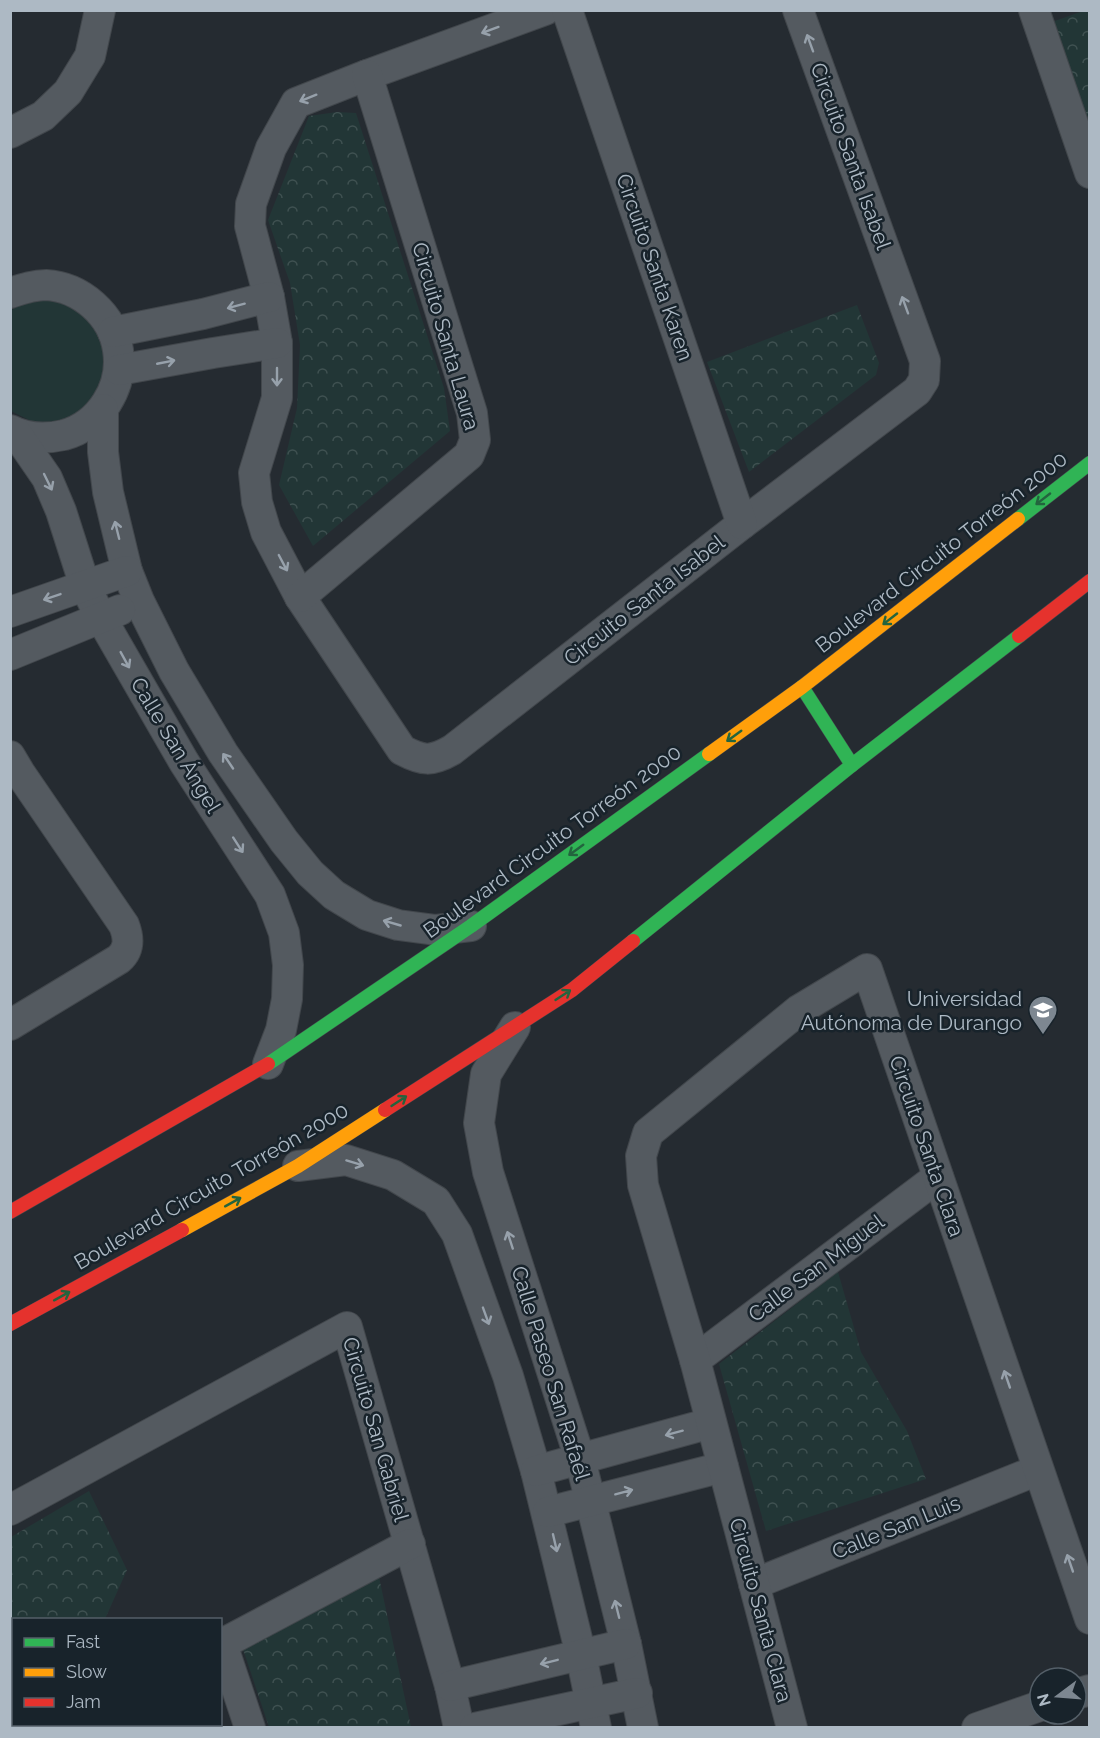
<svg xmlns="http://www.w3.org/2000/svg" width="1100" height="1738" font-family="Raleway,sans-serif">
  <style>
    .grass { fill: #223636 }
    .park { fill: url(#park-crowns) }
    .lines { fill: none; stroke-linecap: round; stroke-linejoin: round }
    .street-casing { stroke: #42474c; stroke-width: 32 }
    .fast-casing { stroke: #42474c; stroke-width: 15 }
    .slow-casing { stroke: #42474c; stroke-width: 15 }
    .jam-casing { stroke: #42474c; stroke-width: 15 }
    .street { stroke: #545a60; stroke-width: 30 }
    .fast { stroke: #30b455; stroke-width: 14 }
    .slow { stroke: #ff9f0a; stroke-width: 14 }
    .jam { stroke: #e5322d; stroke-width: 14 }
    .oneway { stroke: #97a1ab }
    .oneway2 { stroke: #23643e }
    .labels { text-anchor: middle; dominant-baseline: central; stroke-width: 5; stroke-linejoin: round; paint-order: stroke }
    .street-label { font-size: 21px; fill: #adb9c4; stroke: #18232b }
    .poi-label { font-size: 21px; fill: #adb9c4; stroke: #18232b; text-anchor: end }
  </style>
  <defs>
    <pattern id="park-crowns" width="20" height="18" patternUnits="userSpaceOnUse" patternTransform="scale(1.5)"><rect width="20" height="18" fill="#223636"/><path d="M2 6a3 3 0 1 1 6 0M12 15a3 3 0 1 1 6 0" fill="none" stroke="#3f5151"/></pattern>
  </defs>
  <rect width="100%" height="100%" fill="#252b31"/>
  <!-- grass -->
  <path class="grass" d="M 47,299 L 78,307 L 100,330 L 108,360 L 101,391 L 78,414 L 63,421 L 47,423 L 31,421 L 11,411 L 10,311 C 22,303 34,300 47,299 Z"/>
  <!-- park -->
  <g class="park">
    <polygon points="1083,11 1089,11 1089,132 1049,23"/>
    <polygon points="337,112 356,113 444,388 450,431 313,546 279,485 297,408 300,345 290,283 268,220 309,116"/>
    <polygon points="857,305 879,363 876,375 749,472 707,362"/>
    <polygon points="838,1272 861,1352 907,1431 926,1479 766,1531 719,1364"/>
    <polygon points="89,1491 127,1570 105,1619 14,1620 13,1648 10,1639 11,1537"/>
    <polygon points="379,1577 411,1727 269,1727 243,1649"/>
  </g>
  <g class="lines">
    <!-- street casing -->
    <g class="street-casing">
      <g id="street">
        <path d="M 545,10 L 367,75 L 296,103 L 271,148 L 251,204 L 250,226 L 269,297 L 277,343 L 277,398 L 254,473 L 257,502 L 266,532 L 300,597 L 402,750 C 423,761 431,762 452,750 L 742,524 L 917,391 L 924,380 L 925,361 L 798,10"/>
        <polyline points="567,10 742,524"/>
        <polyline points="1034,10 1090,173"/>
        <polyline points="10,133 43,116 68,92 90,56 100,10"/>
        <path d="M 10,293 C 22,289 33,285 46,285 C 81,287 113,315 118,350 C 124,387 100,425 64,435 C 46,439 27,439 10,430"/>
        <polyline points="113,332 203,314 269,297"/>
        <polyline points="119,370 213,353 277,343"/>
        <polyline points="103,409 103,452 108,492 127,571 139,601 174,671 223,753 284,841 310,873 334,895 367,915 398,925 436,930 471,926"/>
        <polyline points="16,433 47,478 61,511 85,586 101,618 184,762 270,895 284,933 288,965 287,999 281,1030 268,1064"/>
        <polyline points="300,597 469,455 475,440 472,413 367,75"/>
        <polyline points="10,612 127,571"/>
        <polyline points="10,655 120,610"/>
        <path d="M 10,756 L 20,773 L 124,925 C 129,938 130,949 119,959 L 10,1025"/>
        <polyline points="515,1027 486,1074 479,1123 488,1172 580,1459 626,1644 643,1728"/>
        <polyline points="298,1166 346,1160 393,1175 436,1201 457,1234 508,1376 536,1471 581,1655 596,1728"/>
        <polyline points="695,1360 938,1177"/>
        <polyline points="536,1471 711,1423"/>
        <polyline points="10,1510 347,1327 450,1686 459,1728"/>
        <polyline points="548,1512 723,1467"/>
        <polyline points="754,1584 1038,1470"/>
        <polyline points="450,1686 626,1644"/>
        <polyline points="1076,1694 1090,1690"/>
        <polyline points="10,1705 14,1714"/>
        <polyline points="250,1728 222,1644 410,1544"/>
        <polyline points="475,1728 637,1693"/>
        <polyline points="792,1728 695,1360 643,1185 641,1156 648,1133 799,1010 867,969 1090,1619"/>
        <polyline points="977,1728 1040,1706"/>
      </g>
    </g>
    <!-- fast casing -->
    <g class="fast-casing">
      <g id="fast">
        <polyline points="1018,519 1090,463"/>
        <polyline points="802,687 852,765"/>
        <polyline points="633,941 852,765 1019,636"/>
        <polyline points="268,1064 471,926 709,754"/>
      </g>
    </g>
    <!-- slow casing -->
    <g class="slow-casing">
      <g id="slow">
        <polyline points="709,754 802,687 1018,519"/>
        <polyline points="182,1230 298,1166 385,1110"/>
      </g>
    </g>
    <!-- jam casing -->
    <g class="jam-casing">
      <g id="jam">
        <polyline points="1019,636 1090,581"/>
        <polyline points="385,1110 572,990 633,941"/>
        <polyline points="10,1212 268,1064"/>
        <polyline points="10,1324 182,1230"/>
      </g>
    </g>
    <!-- street -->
    <use href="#street" class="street"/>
    <!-- fast -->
    <use href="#fast" class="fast"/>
    <!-- slow -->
    <use href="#slow" class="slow"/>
    <!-- jam -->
    <use href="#jam" class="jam"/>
  </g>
  <!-- one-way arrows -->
  <defs><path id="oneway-shaft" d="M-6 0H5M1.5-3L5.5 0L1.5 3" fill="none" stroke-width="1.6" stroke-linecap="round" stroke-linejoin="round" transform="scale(1.5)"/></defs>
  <g class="oneway">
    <use href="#oneway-shaft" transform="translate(490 30) rotate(160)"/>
    <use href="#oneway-shaft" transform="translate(810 43) rotate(-110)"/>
    <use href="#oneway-shaft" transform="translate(308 98) rotate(158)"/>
    <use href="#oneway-shaft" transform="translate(905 305) rotate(-110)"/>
    <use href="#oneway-shaft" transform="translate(236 306) rotate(165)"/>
    <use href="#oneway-shaft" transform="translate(166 362) rotate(-11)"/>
    <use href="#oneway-shaft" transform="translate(277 377) rotate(90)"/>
    <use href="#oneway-shaft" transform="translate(48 482) rotate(64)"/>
    <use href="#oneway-shaft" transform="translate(117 530) rotate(-104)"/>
    <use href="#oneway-shaft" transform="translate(283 563) rotate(62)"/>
    <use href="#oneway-shaft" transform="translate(52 597) rotate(161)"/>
    <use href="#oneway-shaft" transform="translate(125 660) rotate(61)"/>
    <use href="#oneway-shaft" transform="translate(228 761) rotate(-124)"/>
    <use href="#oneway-shaft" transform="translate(238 845) rotate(57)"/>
    <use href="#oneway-shaft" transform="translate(392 923) rotate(-164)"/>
    <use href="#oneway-shaft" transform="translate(355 1163) rotate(17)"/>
    <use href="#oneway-shaft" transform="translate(510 1240) rotate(-108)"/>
    <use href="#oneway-shaft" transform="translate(486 1316) rotate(70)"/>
    <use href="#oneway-shaft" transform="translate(1007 1379) rotate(-109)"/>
    <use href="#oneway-shaft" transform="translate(674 1433) rotate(165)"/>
    <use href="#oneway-shaft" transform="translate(624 1492) rotate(-15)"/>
    <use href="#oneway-shaft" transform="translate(555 1543) rotate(77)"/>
    <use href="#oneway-shaft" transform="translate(1070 1563) rotate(-109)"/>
    <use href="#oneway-shaft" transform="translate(617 1609) rotate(-104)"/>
    <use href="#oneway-shaft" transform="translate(549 1662) rotate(166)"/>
  </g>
  <g class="oneway2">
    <use href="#oneway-shaft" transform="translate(1043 499) rotate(142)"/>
    <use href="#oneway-shaft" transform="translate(890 619) rotate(142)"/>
    <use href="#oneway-shaft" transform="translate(734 736) rotate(144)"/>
    <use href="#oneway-shaft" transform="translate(576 850) rotate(144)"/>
    <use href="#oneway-shaft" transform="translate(563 995) rotate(-33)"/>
    <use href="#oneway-shaft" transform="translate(399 1101) rotate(-33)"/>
    <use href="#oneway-shaft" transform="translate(233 1202) rotate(-29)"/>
    <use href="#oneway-shaft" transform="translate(62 1296) rotate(-29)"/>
  </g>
  <!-- icons -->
  <defs>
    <g id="university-pin" transform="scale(1.5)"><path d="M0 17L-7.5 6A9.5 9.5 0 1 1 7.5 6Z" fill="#7d8791" stroke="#18232b"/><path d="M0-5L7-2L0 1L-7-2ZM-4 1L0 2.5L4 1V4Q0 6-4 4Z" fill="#fff"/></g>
  </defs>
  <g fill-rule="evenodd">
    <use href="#university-pin" x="1043" y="1010"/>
  </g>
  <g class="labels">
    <!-- street labels -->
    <g class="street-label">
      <text transform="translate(851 156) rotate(70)">Circuito Santa Isabel</text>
      <text transform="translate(655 267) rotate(71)">Circuito Santa Karen</text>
      <text transform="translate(446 336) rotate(74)">Circuito Santa Laura</text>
      <text transform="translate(941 552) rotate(-38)">Boulevard Circuito Torreón 2000</text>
      <text transform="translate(644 600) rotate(-38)">Circuito Santa Isabel</text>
      <text transform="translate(176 745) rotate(59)">Calle San Ángel</text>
      <text transform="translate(552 841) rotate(-36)">Boulevard Circuito Torreón 2000</text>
      <text transform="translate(927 1146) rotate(71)">Circuito Santa Clara</text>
      <text transform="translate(211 1186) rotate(-30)">Boulevard Circuito Torreón 2000</text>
      <text transform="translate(816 1268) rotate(-37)">Calle San Miguel</text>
      <text transform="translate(551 1373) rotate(73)">Calle Paseo San Rafaél</text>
      <text transform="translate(376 1429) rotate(74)">Circuito San Gabriel</text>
      <text transform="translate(896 1527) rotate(-22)">Calle San Luis</text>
      <text transform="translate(761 1610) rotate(75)">Circuito Santa Clara</text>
    </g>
    <!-- poi labels -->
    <g class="poi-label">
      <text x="1022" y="998">Universidad<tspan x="1022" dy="24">Autónoma de Durango</tspan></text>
    </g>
  </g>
  <!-- border -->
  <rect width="1100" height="1738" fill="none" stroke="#adb9c4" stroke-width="24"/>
  <!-- legend -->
  <rect x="12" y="1618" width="210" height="108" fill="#18232b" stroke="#545f68" stroke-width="1.5"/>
  <rect x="24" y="1638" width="30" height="9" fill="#30b455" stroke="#545f68" stroke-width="1.5"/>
  <text x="66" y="1648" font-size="18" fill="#adb9c4">Fast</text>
  <rect x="24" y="1668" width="30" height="9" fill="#ff9f0a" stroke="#545f68" stroke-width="1.5"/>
  <text x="66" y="1678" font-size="18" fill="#adb9c4">Slow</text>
  <rect x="24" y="1698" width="30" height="9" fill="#e5322d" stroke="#545f68" stroke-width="1.5"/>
  <text x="66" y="1708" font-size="18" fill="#adb9c4">Jam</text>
  <!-- north arrow -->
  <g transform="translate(1058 1696) rotate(254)"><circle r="28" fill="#18232b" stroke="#545f68" stroke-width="1.5"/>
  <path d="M0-4.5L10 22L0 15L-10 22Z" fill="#7d8791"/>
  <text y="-9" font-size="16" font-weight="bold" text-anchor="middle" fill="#adb9c4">N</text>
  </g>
</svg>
